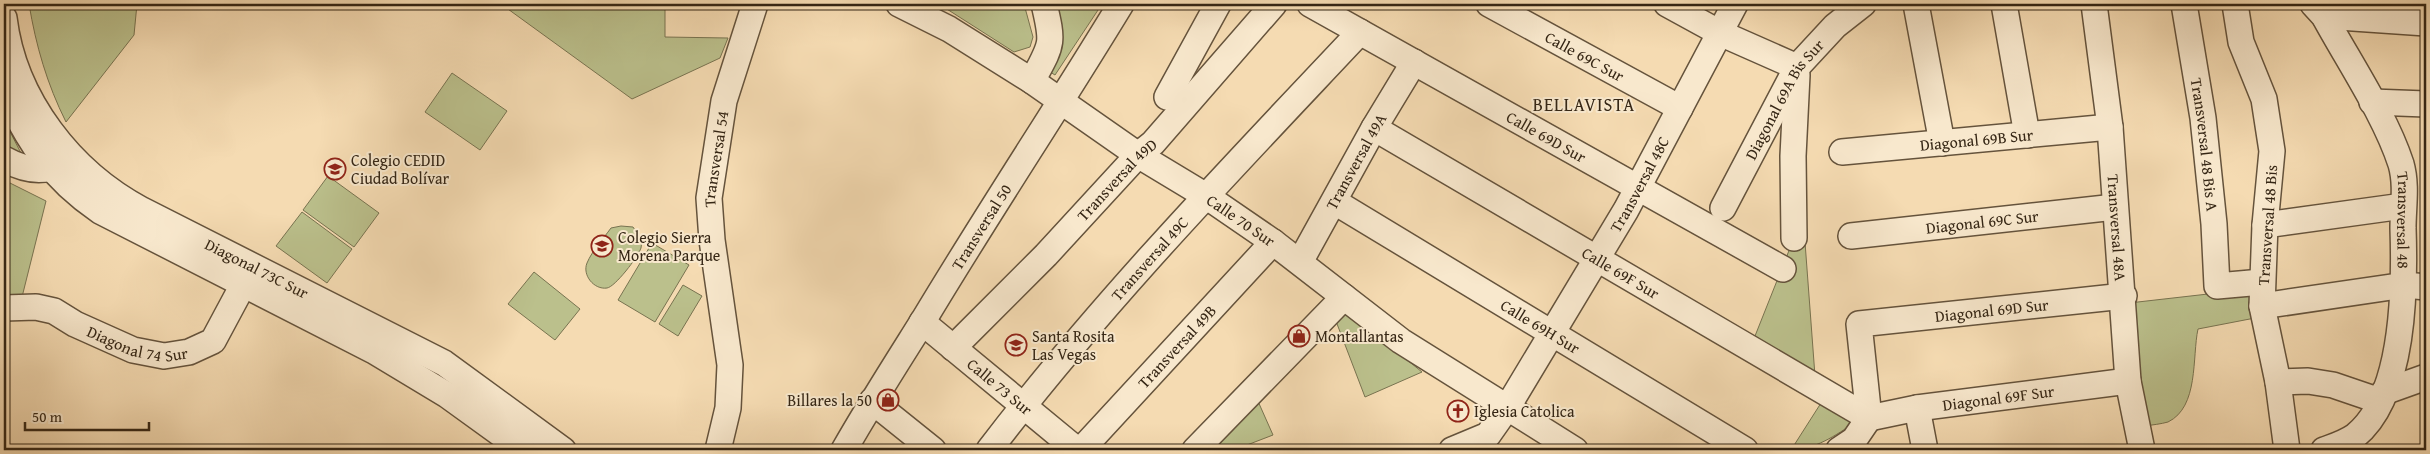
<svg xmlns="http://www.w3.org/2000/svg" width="2430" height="454" font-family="'Gentium Book Plus',serif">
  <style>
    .green { fill: #bbc08c; stroke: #787350 }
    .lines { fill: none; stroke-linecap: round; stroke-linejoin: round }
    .minor-casing { stroke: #65533c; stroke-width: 28 }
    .minor { stroke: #f8e8cd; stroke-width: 25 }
    .labels { text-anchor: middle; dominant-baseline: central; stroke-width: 4; stroke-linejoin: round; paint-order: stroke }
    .street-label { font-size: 16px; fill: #352615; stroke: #f8e8cd }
    .poi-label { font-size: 16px; fill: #352615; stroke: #f8e8cd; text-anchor: start }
    .neighbourhood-label { font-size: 18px; letter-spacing: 1px; fill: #352615; stroke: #f8e8cd }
  </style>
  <rect width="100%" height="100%" fill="#f5dbb2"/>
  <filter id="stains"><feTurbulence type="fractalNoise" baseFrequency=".004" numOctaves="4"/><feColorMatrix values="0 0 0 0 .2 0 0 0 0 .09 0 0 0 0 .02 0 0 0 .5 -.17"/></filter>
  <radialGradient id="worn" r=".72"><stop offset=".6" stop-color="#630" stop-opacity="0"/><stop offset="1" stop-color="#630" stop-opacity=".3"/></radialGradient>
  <!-- green -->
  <g class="green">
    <path d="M 29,4 L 137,4 L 134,35 L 66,122 C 47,84 36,46 29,4 Z"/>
    <polygon points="501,4 665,4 665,37 728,38 720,58 632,99"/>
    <polygon points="939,4 1024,4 1033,37 1030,47 1014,52"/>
    <polygon points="1056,4 1102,4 1055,75 1047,70"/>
    <polygon points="452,73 507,111 480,150 425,112"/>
    <polygon points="4,120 22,155 4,145"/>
    <polygon points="328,176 379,213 354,247 303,210"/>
    <polygon points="4,180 46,201 21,301 4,301"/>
    <polygon points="302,212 352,249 327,283 276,246"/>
    <path d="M 621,226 L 633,227 C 637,233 643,240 641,248 C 638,257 615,287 607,288 C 594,290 582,275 587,263 C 592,251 603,239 611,228 Z"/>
    <polygon points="1794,238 1805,242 1815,376 1755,336"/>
    <polygon points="652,243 689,265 655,322 618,300"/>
    <polygon points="534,272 580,309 555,340 508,304"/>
    <polygon points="683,285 702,296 678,336 659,324"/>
    <path d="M 2252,289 L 2255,318 L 2198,329 C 2192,357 2199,407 2168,422 C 2161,424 2152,425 2144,426 L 2129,303 Z"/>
    <polygon points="1342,307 1422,372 1365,397 1334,316"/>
    <polygon points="1257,399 1273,435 1234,450 1206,450"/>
    <path d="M 1821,403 L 1855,422 C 1837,435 1814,450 1791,450 Z"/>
  </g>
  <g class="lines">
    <!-- minor casing -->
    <g class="minor-casing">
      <g id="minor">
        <path id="s1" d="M 899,4 L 949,29 L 1032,81 L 1138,155 L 1206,196 L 1273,242 L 1401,341 L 1575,450"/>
        <path id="s2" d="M 1310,4 L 1783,269"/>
        <path id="s3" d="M 1489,4 L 1680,108"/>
        <polyline points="1667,4 1720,33 1797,67"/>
        <polyline points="1916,4 1942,143"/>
        <polyline points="2004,4 2027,135"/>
        <path id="s4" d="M 2094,4 L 2110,127 L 2128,381 L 2142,450"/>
        <path id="s5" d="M 2184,4 L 2203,118 L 2214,224 L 2217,286 L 2262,282"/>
        <polyline points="2235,4 2241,42 2264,99 2272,151 2265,225 2262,306 2278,382 2287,450"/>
        <path id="s6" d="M 2313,4 L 2324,16 C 2349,62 2385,115 2401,164 C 2407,185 2403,207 2403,228 C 2405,287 2405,396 2355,436 C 2345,443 2335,446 2324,450"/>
        <polyline points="2324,16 2426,23"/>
        <path id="s7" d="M 4,18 C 14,100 71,172 142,210 L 444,363 L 563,450"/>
        <path d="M 1032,81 C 1052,44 1054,45 1044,4"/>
        <path d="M 4,89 C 28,142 52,178 100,211 L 374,351 L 447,395 L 523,450"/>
        <polyline points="1167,97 1218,4"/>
        <polyline points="2372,102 2426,104"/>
        <path id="s8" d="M 1374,128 L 1869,418"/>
        <path id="s9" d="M 1842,152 L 2110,127"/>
        <path d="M 4,159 C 22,169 42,174 60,164"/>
        <path id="s10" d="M 1335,202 L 1745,450"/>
        <path id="s11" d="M 1723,208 L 1797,67 L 1835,26 L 1863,4"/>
        <polyline points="2265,225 2403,206"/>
        <path id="s12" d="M 1851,236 L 2115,207"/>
        <polyline points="1794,238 1793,156 1797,75"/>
        <path id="s13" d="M 1300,262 L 1374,128 L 1414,62"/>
        <polyline points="2262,306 2405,285 2426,287"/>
        <path id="s14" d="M 4,308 L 36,307 L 54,311 L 75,324 L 133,350 L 164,356 L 189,352 L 213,341 L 243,285"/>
        <path id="s15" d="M 922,322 L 1077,450"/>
        <path id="s16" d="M 953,348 L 1046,255 L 1138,155 L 1153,143 L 1274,4"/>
        <polyline points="2278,382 2308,381 2333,385 2380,401"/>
        <polyline points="2384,392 2426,377"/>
        <polyline points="872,401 933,450"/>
        <polyline points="1917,408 1925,450"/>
        <path id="s17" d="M 1869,418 L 1859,324 L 2124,296"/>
        <path id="s18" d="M 1869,418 L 1917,408 L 2128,381"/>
        <path id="s19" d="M 718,450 L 728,408 L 730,365 L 712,240 L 709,198 L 724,101 L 755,4"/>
        <path id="s20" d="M 844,450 C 869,406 896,364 923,321 C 987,214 1056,111 1121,4"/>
        <path id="s21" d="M 989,450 C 1102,302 1233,167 1360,32"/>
        <path id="s22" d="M 1081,450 L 1273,242"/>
        <polyline points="1195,450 1344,297"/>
        <path id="s23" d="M 1452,450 L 1488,435 L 1507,408 L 1626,210 L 1735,4"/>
        <polyline points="1839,450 1854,440 1869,418"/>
      </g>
    </g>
    <!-- minor -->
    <use href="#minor" class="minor"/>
  </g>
  <!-- icons -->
  <defs>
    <g id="school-ring" transform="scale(1.125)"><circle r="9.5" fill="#f8e8cd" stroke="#8f2418" stroke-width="1.5"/><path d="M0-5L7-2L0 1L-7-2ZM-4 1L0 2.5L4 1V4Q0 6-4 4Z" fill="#8f2418"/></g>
    <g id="shop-ring" transform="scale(1.125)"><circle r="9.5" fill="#f8e8cd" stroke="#8f2418" stroke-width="1.5"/><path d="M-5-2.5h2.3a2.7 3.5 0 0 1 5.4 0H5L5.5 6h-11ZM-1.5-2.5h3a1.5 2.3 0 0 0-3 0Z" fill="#8f2418"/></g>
    <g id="church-ring" transform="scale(1.125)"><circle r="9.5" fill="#f8e8cd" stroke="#8f2418" stroke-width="1.5"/><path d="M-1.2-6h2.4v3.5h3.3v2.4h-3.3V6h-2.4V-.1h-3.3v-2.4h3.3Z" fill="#8f2418"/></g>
  </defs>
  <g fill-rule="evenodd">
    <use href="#school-ring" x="335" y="169"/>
    <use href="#school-ring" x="602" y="246"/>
    <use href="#shop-ring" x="1299" y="336"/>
    <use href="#school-ring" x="1016" y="345"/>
    <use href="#shop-ring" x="888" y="400"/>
    <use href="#church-ring" x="1458" y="411"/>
  </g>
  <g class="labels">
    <!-- street labels -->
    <g class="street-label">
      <text stroke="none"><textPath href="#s3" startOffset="109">Calle 69C Sur</textPath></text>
      <text stroke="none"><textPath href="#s11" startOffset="125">Diagonal 69A Bis Sur</textPath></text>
      <text stroke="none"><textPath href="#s2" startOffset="271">Calle 69D Sur</textPath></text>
      <text stroke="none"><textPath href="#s9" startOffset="135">Diagonal 69B Sur</textPath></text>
      <text stroke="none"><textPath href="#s5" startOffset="142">Transversal 48 Bis A</textPath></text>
      <text stroke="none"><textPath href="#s19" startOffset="294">Transversal 54</textPath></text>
      <text stroke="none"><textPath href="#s13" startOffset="115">Transversal 49A</textPath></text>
      <text stroke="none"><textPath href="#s16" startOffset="235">Transversal 49D</textPath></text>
      <text stroke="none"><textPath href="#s23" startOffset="332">Transversal 48C</textPath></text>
      <text stroke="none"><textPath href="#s1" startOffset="405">Calle 70 Sur</textPath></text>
      <text stroke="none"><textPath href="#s6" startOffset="240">Transversal 48</textPath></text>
      <text stroke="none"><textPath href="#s12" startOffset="132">Diagonal 69C Sur</textPath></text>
      <text transform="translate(2267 225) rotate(-86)">Transversal 48 Bis</text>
      <text stroke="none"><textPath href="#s20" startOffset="262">Transversal 50</textPath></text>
      <text stroke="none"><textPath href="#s4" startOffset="225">Transversal 48A</textPath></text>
      <text stroke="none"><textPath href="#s21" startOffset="250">Transversal 49C</textPath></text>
      <text stroke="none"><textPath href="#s7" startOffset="374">Diagonal 73C Sur</textPath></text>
      <text stroke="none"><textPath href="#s8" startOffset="286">Calle 69F Sur</textPath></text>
      <text stroke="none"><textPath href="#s17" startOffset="228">Diagonal 69D Sur</textPath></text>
      <text stroke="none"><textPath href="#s10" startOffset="240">Calle 69H Sur</textPath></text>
      <text stroke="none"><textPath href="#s14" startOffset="142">Diagonal 74 Sur</textPath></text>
      <text stroke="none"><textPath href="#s22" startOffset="141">Transversal 49B</textPath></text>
      <text stroke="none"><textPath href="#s15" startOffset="101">Calle 73 Sur</textPath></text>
      <text stroke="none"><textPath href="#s18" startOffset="131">Diagonal 69F Sur</textPath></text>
    </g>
    <!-- poi labels -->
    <g class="poi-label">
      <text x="351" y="160">Colegio CEDID<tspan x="351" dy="18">Ciudad Bolívar</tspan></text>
      <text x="618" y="237">Colegio Sierra<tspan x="618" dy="18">Morena Parque</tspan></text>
      <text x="1032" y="336">Santa Rosita<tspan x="1032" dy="18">Las Vegas</tspan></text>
      <text x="1315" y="336">Montallantas</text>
      <text x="872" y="400" text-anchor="end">Billares la 50</text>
      <text x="1474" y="411">Iglesia Catolica</text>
    </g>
    <!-- neighbourhood labels -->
    <g class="neighbourhood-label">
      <text x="1584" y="104">BELLAVISTA</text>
    </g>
  </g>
  <!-- margin -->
  <rect width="2430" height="454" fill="none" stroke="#f5dbb2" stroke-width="20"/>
  <rect x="5" y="5" width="2420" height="444" fill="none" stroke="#352615" stroke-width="2.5"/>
  <rect x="10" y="10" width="2410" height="434" fill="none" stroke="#352615"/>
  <!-- scale -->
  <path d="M25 422v8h124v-8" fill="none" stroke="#352615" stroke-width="2.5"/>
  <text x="32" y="422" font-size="15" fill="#352615" stroke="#f8e8cd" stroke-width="4" paint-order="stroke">50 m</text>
  <rect width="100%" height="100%" filter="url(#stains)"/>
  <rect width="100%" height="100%" fill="url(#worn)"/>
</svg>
